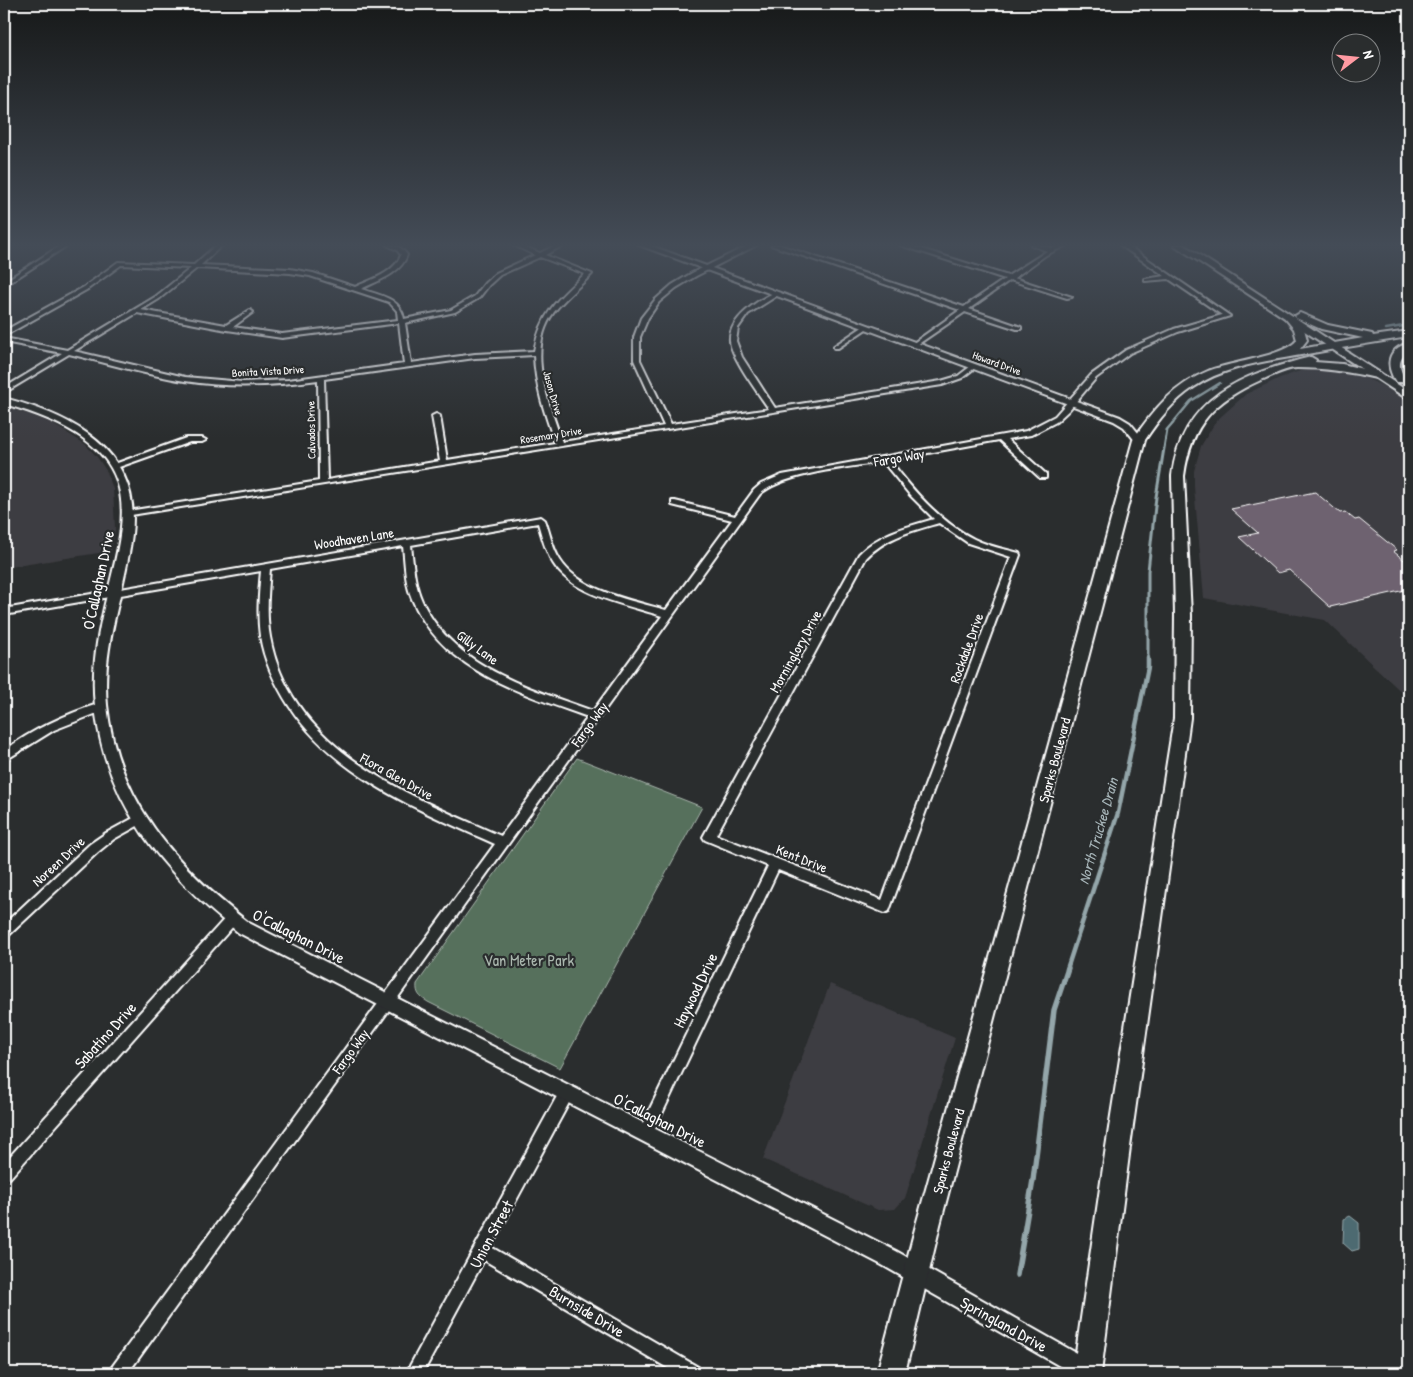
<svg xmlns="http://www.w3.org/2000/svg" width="1413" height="1377" font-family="'Patrick Hand',sans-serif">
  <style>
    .built { fill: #3e3d42 }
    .green { fill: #566f5c; stroke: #aab7ae }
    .water { fill: #4d6a71; stroke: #94a6aa }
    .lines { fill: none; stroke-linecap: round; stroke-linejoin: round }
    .stream-far3 { stroke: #94a6aa; stroke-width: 2.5 }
    .stream-far2 { stroke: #94a6aa; stroke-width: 3 }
    .stream-far1 { stroke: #94a6aa; stroke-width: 4.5 }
    .stream { stroke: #94a6aa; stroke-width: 5.5 }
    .building { fill: #6e6270; stroke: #fff }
    .minor-casing { stroke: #fff; stroke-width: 4 }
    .tertiary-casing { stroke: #fff; stroke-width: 4 }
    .secondary-casing { stroke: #fff; stroke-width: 4 }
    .primary-casing { stroke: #fff; stroke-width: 4 }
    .minor { fill: #2a2d2e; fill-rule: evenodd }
    .tertiary { fill: #2a2d2e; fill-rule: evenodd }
    .secondary { fill: #2a2d2e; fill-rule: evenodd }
    .primary { fill: #2a2d2e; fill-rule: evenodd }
    .labels { text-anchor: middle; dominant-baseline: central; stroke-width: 4.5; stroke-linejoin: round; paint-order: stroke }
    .far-street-label { font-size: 11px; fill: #fff; stroke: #2a2d2e }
    .street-label { font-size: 14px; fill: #fff; stroke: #2a2d2e }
    .water-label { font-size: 15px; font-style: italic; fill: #a6b4b8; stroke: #2a2d2e }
    .near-street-label { font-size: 16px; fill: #fff; stroke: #2a2d2e }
    .near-park-label { font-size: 16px; fill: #aab7ae; stroke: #2a2d2e }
  </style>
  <rect width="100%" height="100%" fill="#2a2d2e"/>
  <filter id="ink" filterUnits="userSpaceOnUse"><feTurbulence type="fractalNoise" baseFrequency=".02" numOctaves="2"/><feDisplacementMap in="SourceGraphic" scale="10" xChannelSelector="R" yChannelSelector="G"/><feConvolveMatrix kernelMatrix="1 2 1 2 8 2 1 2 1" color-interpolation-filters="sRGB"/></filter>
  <g filter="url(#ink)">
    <!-- built -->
    <g class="built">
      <polygon points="1306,369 1329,370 1359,375 1385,387 1409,402 1409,699 1325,620 1204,598 1194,487 1194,471 1201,446 1216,421 1246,394 1280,378"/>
      <polygon points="4,407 29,414 51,423 85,444 97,457 107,472 113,489 115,529 111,551 4,568"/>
      <polygon points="830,984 955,1038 905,1198 895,1209 878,1210 763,1159"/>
    </g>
    <!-- green -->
    <path class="green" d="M 577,758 L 702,807 L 560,1068 L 428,1002 C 420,997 416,994 417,984 Z"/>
    <!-- water -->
    <polygon class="water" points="1350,1216 1359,1223 1359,1249 1352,1251 1343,1243 1344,1219"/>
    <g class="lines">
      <!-- stream-far3 -->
      <g class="stream-far3">
        <polyline points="1386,329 1409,325"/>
        <polyline points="1172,424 1191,401 1220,383"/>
      </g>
      <!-- stream-far2 -->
      <polyline class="stream-far2" points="1148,659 1148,571 1156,497 1167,430 1173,423"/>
      <!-- stream-far1 -->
      <polyline class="stream-far1" points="1067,969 1118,813 1148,667 1148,658"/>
      <!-- stream -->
      <polyline class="stream" points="1017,1275 1033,1180 1054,1010 1068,968"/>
    </g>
    <!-- building -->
    <polygon class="building" points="1315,492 1340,513 1345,512 1355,520 1359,519 1397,550 1393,551 1409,564 1409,589 1330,607 1289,570 1278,573 1239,537 1258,533 1231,509"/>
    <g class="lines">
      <!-- minor casing -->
      <g class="minor-casing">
        <g id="minor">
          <polygon points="61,245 68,245 4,286 4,282"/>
          <path d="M 216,245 L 222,245 L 201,265 L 290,269 L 313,273 L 355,287 C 370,280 395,273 401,255 L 397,250 L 387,245 C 397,245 401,247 407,255 C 401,274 377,281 361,289 C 379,295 401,298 404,319 L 451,310 L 475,296 L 485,283 L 496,273 L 535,255 L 513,245 L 521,245 L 540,253 L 556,245 L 564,245 L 545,255 L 592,274 C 579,287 565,298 554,312 C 525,351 549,402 562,442 L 664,426 L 634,360 L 634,337 L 641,318 L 655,300 L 672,285 L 692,273 L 749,245 L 757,245 L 696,276 L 676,288 L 659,302 L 648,318 L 640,337 L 640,360 L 671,424 L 769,409 C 759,394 731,357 730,341 C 728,319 759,299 776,292 L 779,294 L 778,295 L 748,314 L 738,328 L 736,341 L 742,357 L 775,408 L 941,381 L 958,376 L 971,366 L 976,367 L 962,378 L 942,385 L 125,516 L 125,512 L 128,511 L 319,481 L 318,380 C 274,386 229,388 185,381 C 146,375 108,363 69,354 L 4,393 L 4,388 L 62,353 L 4,342 L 4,338 L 67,350 L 155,297 L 191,268 L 121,265 L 88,289 L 6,335 L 4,336 L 4,331 L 84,287 L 118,262 L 194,265 ZM 540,257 L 585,274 C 557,299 541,314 534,351 L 475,354 L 411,363 L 405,323 L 455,312 L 479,298 L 489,285 L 500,275 ZM 197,268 L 290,273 L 310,276 L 389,302 L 397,311 L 398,320 L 282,334 L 233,327 L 252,313 L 253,312 L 250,310 L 226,325 L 141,310 L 159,299 ZM 137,313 L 227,330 L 282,338 L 399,323 L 404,364 L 288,380 L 243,382 L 185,377 L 74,351 ZM 534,355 C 535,386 545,414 555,443 L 447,460 L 440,416 L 436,414 L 432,416 L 440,461 L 327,480 L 324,379 L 475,358 Z"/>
          <polygon points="771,245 780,245 964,307 1005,279 900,245 909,245 1008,276 1047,251 1031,245 1040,245 1052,248 1059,245 1067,245 1046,255 1014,278 1072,297 1067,298 1010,280 969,309 1021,327 1021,329 1017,329 965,312 914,347 912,346 912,344 960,310"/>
          <path d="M 1120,245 L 1127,245 L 1230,316 L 1178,332 L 1130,353 L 1096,378 L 1069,410 L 1056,422 L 1031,435 L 1007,439 L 1046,474 L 1046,478 L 1040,478 L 999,440 L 890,460 C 913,491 940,522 974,539 C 988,546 1004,549 1019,553 L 1020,555 L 889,911 L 885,913 L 778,870 L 651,1137 L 646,1139 L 641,1137 L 639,1132 L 641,1127 L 768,866 L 705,840 L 703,837 L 859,554 C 880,533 906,527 934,519 L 910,495 L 883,462 C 850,467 784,473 760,494 L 128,1373 L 110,1373 L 112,1367 L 495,844 C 419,810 337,778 289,706 C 275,684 264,661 260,636 C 257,614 259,592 261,571 L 4,615 L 4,609 L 541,517 L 545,520 C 550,533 552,548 560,560 C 579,591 634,601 666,610 L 732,520 L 672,505 L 672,501 L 675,501 L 735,516 L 754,490 L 761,484 L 782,475 L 1026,431 L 1055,416 L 1091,375 L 1126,350 L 1174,329 L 1222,315 L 1169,279 L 1145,281 L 1145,279 L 1165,276 ZM 538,523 C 542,536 545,551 553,563 C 573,596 628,605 662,616 L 593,711 C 529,688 453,667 422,601 C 414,584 413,563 411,545 ZM 939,523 L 968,543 L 1011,557 L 882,900 L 716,835 L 866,558 C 886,537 912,531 939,523 ZM 403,546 C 405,564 405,583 412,599 C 442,671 522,693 588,717 L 501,836 C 409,796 290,749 270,637 C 266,615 268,592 270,569 Z"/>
          <polygon points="864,326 869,327 838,348 834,348 834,346"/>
          <polygon points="186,438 202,438 206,440 202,442 190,442 119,467 116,467 112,465"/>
          <path d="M 101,703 L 105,704 L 106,707 L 105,710 L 54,730 L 4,761 L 4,751 C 33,729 66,714 101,703 Z"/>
          <polygon points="139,815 143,817 145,820 143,823 114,839 98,852 8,936 4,938 4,924 90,844 106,833"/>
          <polygon points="232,913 236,915 238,919 236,923 9,1179 4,1181 4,1163 228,915"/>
          <polygon points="566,1087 571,1089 573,1094 571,1099 491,1247 698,1367 700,1373 676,1373 484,1260 423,1373 406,1373 561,1089"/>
        </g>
      </g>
      <!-- tertiary casing -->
      <g class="tertiary-casing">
        <g id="tertiary">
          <polygon points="639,245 649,245 1120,417 1130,423 1144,440 1139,443 1136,442 1124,427 1114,421"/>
          <path d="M 4,398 C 73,416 142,451 132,534 C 125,592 101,646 107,705 C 117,801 177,867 249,923 L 896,1251 L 1099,1366 L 1102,1373 L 1072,1373 L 882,1265 L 239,933 C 164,874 105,804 95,706 C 80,572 210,461 4,404 Z"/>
        </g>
      </g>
      <!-- secondary casing -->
      <g class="secondary-casing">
        <polygon id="secondary" points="1174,245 1184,245 1409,392 1409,400"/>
      </g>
      <!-- primary casing -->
      <g class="primary-casing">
        <g id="primary">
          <path d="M 1300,313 L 1328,325 L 1372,334 L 1373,336 L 1409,331 L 1409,337 C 1375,342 1341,348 1307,354 C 1269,361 1227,365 1194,387 C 1173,401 1159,419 1145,440 L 940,1225 L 905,1373 L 877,1373 L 916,1225 L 1133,440 C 1153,410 1174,385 1208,371 C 1229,362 1286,356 1297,340 L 1294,329 L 1285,318 L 1286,316 L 1294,316 L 1304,329 L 1307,340 L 1300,349 L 1363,338 L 1321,329 L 1296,318 L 1295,316 Z"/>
          <path d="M 1409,343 L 1409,351 C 1397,360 1398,367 1406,380 L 1404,382 L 1396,382 C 1385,365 1387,349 1409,343 Z"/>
          <path d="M 1311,357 L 1316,360 L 1315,362 L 1342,364 L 1380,373 L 1382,375 L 1376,378 C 1350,372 1324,368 1297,368 C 1286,368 1271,376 1261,380 C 1214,401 1191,424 1184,476 L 1191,615 L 1190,718 L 1130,1147 L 1101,1373 L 1073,1373 L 1106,1147 L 1174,718 L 1175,615 L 1172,476 C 1182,397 1242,374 1311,357 Z"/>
        </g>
      </g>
      <!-- minor -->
      <use href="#minor" class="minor"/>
      <!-- tertiary -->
      <use href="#tertiary" class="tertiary"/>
      <!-- secondary -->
      <use href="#secondary" class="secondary"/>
      <!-- primary -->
      <use href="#primary" class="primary"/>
    </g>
  </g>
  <!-- sky -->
  <linearGradient id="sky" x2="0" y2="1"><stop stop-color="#171919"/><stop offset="0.56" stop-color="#444c57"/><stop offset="1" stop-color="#444c57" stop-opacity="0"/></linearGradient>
  <rect width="1413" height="438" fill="url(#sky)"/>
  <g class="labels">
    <!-- far-street labels -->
    <g class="far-street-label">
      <text transform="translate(997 363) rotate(20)">Howard Drive</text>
      <text transform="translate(268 371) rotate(-3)">Bonita Vista Drive</text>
      <text transform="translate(553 393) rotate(74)">Jason Drive</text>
      <text transform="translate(311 430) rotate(-91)">Calvados Drive</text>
      <text transform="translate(551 435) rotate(-9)">Rosemary Drive</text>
    </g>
    <!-- street labels -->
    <g class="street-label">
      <text transform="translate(899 457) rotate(-10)">Fargo Way</text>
      <text transform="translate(354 538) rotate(-9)">Woodhaven Lane</text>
      <text transform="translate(478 647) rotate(36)">Gilly Lane</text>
      <text transform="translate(966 648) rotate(-70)">Rockdale Drive</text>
      <text transform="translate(795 651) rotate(-61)">Morninglory Drive</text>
      <text transform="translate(589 724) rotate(-54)">Fargo Way</text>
      <text transform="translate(1054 760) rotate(-75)">Sparks Boulevard</text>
      <text transform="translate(397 776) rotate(29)">Flora Glen Drive</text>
      <text transform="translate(802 858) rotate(22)">Kent Drive</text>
      <text transform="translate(58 861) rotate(-43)">Noreen Drive</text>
      <text transform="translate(350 1051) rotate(-54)">Fargo Way</text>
      <text transform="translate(948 1151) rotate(-75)">Sparks Boulevard</text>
    </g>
    <!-- water labels -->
    <g class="water-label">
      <text transform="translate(1098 831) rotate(-74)">North Truckee Drain</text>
    </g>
    <!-- near-street labels -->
    <g class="near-street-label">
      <text transform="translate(98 580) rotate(-78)">O'Callaghan Drive</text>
      <text transform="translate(299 936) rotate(27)">O'Callaghan Drive</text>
      <text transform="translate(695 990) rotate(-64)">Haywood Drive</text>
      <text transform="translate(105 1035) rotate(-48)">Sabatino Drive</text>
      <text transform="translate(660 1120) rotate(27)">O'Callaghan Drive</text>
      <text transform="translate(491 1234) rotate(-62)">Union Street</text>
      <text transform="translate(587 1311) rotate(31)">Burnside Drive</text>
      <text transform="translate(1004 1324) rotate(29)">Springland Drive</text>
    </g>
    <!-- near-park labels -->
    <g class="near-park-label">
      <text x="529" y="960">Van Meter Park</text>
    </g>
  </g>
  <!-- margin -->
  <rect width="1413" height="1377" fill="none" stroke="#2a2d2e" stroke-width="20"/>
  <rect x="10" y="10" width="1393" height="1357" fill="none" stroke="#fff" stroke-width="2" filter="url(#ink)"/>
  <!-- north arrow -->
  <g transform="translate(1356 58) rotate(74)"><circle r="24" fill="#2a2d2e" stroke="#7f8182"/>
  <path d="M0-4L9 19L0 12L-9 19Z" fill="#ff9aa2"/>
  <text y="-8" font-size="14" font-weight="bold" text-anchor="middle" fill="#ffffff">N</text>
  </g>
</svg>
